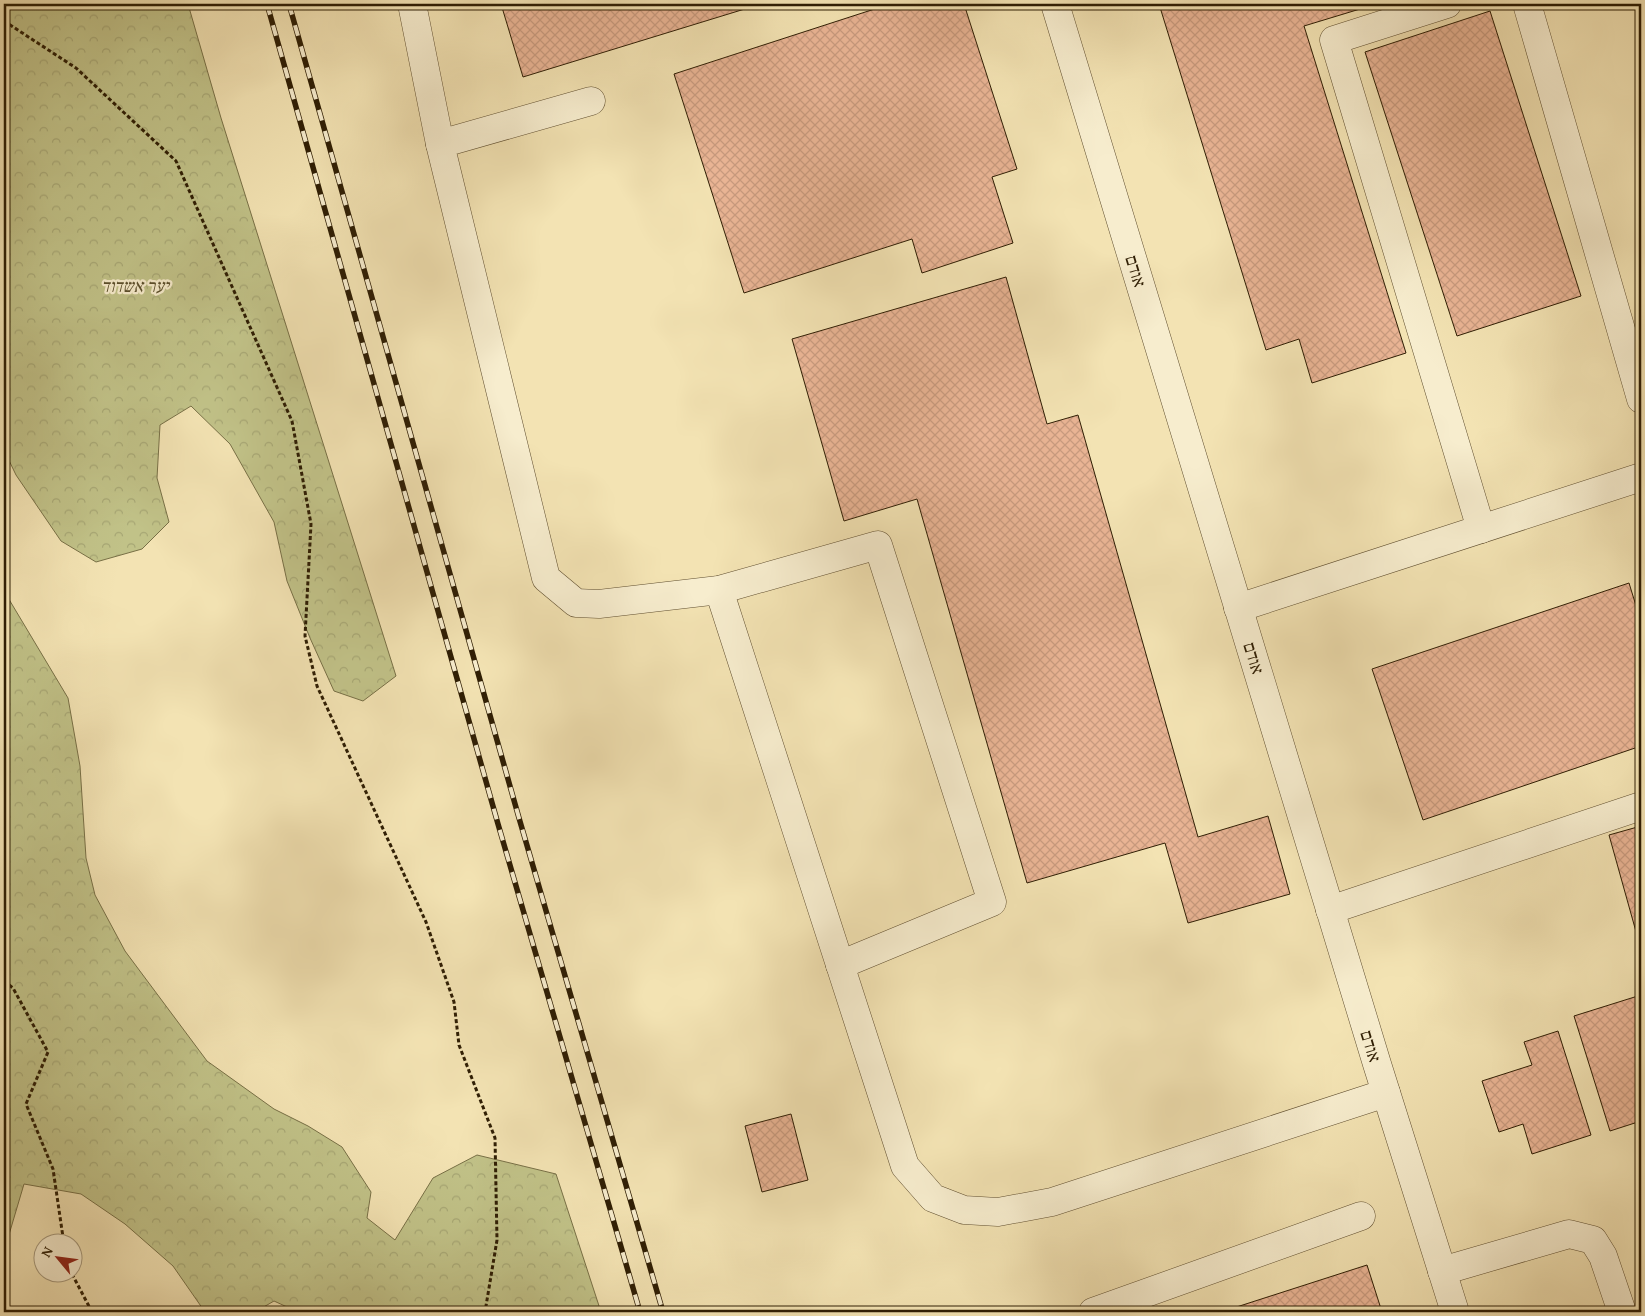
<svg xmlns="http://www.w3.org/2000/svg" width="1645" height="1316" font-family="'Gentium Book Plus','Frank Ruhl Libre',serif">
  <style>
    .forest { fill: url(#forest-crowns); stroke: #787046 }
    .building { fill: url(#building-cross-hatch); stroke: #2f1e04 }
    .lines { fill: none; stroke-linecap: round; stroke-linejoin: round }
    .minor-casing { stroke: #604f30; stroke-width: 29 }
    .path { stroke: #2f1e04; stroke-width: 3; stroke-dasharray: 4 2.5; stroke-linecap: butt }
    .minor { stroke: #f7edce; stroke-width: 28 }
    .rail-casing { stroke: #2f1e04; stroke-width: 5.5 }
    .rail { stroke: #f7edce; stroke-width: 4; stroke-dasharray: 11; stroke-linecap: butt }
    .labels { text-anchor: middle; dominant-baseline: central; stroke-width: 4.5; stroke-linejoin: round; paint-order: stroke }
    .street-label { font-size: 18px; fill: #2f1e04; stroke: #f7edce }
    .park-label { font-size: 18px; font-style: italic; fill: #5b4f2c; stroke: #f7edce }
  </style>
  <defs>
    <pattern id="forest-crowns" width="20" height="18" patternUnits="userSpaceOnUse" patternTransform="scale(1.25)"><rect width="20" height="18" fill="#c1c288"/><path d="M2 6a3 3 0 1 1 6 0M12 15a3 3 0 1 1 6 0" fill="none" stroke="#a6a674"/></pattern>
    <pattern id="building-cross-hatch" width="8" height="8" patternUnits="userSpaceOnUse" patternTransform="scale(1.25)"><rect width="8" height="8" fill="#e9b494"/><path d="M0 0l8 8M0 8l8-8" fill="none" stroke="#c89a7e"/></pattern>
  </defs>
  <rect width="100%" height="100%" fill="#f3e3b3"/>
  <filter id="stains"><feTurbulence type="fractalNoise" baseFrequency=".004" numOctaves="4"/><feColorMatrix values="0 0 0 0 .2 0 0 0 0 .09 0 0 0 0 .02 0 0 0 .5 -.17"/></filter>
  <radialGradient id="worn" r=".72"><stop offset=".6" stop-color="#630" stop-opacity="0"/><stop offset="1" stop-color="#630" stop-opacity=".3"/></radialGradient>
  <!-- forest -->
  <g class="forest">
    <polygon points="4,4 188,4 221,118 396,676 363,701 334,691 310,638 287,581 274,522 230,444 191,406 160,425 157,478 169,522 142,549 96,562 61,541 16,475 4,450"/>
    <polygon points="4,591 68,698 80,766 86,858 95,895 125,951 207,1061 274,1109 308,1126 342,1147 371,1192 367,1218 395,1240 433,1178 477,1155 556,1174 601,1312 298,1312 274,1301 255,1312 205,1312 173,1266 125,1224 81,1194 24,1184 8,1238 4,1279"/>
  </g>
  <!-- building -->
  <g class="building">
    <polygon points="501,4 761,4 523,77"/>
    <polygon points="890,4 964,4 1017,169 992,177 1013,243 922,273 912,239 744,293 674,74"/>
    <polygon points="1159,4 1359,4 1360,9 1304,26 1406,353 1312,383 1299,339 1266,350"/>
    <polygon points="1490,11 1581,296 1457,336 1365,52"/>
    <polygon points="1006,277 1047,424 1078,415 1198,837 1268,816 1290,894 1188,923 1165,843 1027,883 917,499 844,521 792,339"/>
    <polygon points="1629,583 1641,622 1641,746 1423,820 1372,669"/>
    <polygon points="1641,826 1641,946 1640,946 1609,835"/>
    <polygon points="1641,995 1641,1121 1610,1131 1574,1016"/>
    <polygon points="1558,1031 1591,1135 1532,1154 1523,1124 1499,1132 1482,1081 1532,1065 1524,1042"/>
    <polygon points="791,1114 808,1180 762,1192 745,1126"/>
    <polygon points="1367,1265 1382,1312 1221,1312"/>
  </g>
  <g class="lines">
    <!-- minor casing -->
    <g class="minor-casing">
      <g id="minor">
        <polyline points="412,4 440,144"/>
        <polyline points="1055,4 1377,1064 1455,1312"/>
        <polyline points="1447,4 1334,40 1481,529"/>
        <polyline points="1527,4 1641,399"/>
        <polyline points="591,101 440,144 546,578 576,603 599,604 719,590 878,545 992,902 840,965"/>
        <polyline points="719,590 905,1166 933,1198 964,1210 998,1212 1052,1202 1386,1093"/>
        <polyline points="1238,608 1641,477"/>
        <polyline points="1330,910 1641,806"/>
        <polyline points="1442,1271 1569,1234 1593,1240 1603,1256 1622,1312"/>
        <polyline points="1093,1312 1361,1216"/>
      </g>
    </g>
    <!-- path -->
    <g class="path">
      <polyline points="4,21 76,68 176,161 292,421 311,524 305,636 317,686 426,922 454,1002 459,1045 495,1138 497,1240 485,1312"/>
      <polyline points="4,981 13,988 48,1052 26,1104 53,1169 64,1244"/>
      <polyline points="72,1274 92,1312"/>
    </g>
    <!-- minor -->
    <use href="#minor" class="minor"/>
    <!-- rail casing -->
    <g class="rail-casing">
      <g id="rail">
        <polyline points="267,4 498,824 640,1312"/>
        <polyline points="289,4 519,818 663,1312"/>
      </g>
    </g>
    <!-- rail -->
    <use href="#rail" class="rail"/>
  </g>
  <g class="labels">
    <!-- street labels -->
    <g class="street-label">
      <text transform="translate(1136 271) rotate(73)">אודם</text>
      <text transform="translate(1254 658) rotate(73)">אודם</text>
      <text transform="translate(1371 1046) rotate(73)">אודם</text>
    </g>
    <!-- park labels -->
    <g class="park-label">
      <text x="135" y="285">יער אשדוד</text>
    </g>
  </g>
  <!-- margin -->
  <rect width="1645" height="1316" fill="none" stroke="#f3e3b3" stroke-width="20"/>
  <rect x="5" y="5" width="1635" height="1306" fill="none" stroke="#2f1e04" stroke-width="2.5"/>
  <rect x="10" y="10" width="1625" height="1296" fill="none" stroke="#2f1e04"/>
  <!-- north arrow -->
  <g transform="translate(58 1258) rotate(299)"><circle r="24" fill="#f7edce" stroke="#a79a7d"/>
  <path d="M0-4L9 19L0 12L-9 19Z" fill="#8f2418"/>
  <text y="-8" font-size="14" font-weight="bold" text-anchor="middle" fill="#2f1e04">N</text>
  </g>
  <rect width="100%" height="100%" filter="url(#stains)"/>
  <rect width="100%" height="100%" fill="url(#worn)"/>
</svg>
